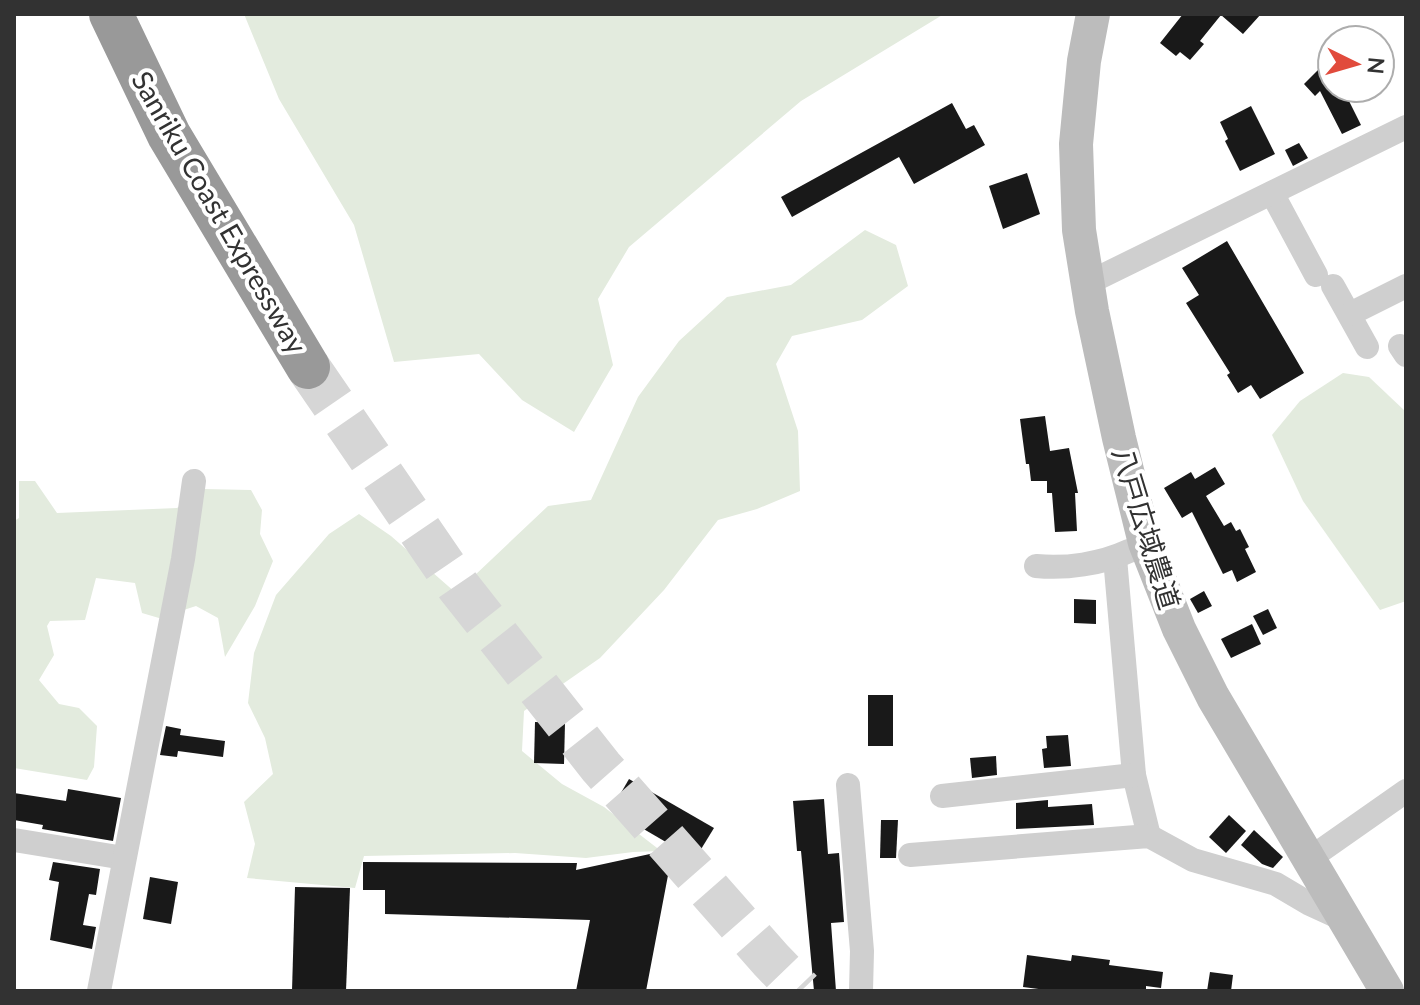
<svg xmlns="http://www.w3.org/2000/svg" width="1420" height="1005" font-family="Lato,'Noto Sans JP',sans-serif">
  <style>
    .green { fill: #e3ebde }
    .building { fill: #191919 }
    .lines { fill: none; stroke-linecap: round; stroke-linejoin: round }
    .highway-tunnel { stroke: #d6d6d6; stroke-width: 44; stroke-dasharray: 44 22; stroke-linecap: butt }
    .street { stroke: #cfcfcf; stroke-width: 24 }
    .secondary { stroke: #bcbcbc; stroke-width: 34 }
    .highway { stroke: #999; stroke-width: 44 }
    .labels { text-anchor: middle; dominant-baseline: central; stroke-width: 8; stroke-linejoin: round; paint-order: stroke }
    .street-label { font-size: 28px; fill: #323232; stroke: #fff }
  </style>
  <rect width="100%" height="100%" fill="#fff"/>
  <!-- green -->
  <g class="green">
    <polygon points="244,14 944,14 801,101 629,247 598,299 613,365 574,432 522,400 479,354 394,362 354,225 279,99"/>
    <polygon points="865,230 896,245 908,286 862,320 792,336 776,364 798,431 800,491 757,509 718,520 664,590 600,658 524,711 522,751 562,784 604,807 661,851 633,852 586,858 515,853 364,856 355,888 247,878 255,844 244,802 273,774 265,738 248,703 254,653 276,595 329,534 359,514 391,536 456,593 548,506 591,500 638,397 679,341 727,297 791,285"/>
    <polygon points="1343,373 1369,377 1406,412 1406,601 1380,610 1303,501 1272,435 1300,401"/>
    <polygon points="19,481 35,481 57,513 177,508 203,489 251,490 262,510 260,534 273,561 255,606 225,657 218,618 196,606 159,618 142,613 135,583 96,578 85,620 50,621 47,626 54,655 39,680 59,704 79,708 97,726 94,767 87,780 14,768 14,521 19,518"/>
  </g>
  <!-- building -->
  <g class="building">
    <polygon points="1183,14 1261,14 1243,34 1221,15 1200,41 1204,44 1190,60 1180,52 1176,56 1160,43"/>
    <polygon points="1332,56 1332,95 1343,89 1361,125 1342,134 1320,91 1315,96 1304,84"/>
    <polygon points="952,103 966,129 974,125 985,145 914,184 899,157 792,217 781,197"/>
    <polygon points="1251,106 1275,154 1240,171 1225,141 1228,139 1220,122"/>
    <polygon points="1299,143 1308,158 1293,166 1285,150"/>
    <polygon points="1027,173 1040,214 1003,229 989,186"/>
    <polygon points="1227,241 1304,373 1260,399 1251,385 1238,393 1227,375 1230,373 1186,303 1199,295 1182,268"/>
    <polygon points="1045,416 1050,451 1069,448 1078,493 1075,493 1077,531 1055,532 1052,493 1047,493 1047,481 1031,481 1029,464 1026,464 1020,419"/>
    <polygon points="1215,467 1225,484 1206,496 1224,526 1231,522 1236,531 1240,529 1249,547 1245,549 1256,572 1237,582 1232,570 1223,574 1192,512 1182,518 1164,488 1191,472 1195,479"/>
    <polygon points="1204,591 1212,606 1198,613 1190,599"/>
    <polygon points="1074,599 1096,600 1096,624 1074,623"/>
    <polygon points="1268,609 1277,628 1263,635 1253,616"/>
    <polygon points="1252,624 1261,644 1231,658 1221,639"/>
    <rect x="868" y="695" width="25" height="51"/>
    <polygon points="535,722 565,723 564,764 534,763"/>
    <polygon points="166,726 181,729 180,735 225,741 223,757 178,751 177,757 160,755"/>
    <polygon points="1068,735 1071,766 1044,768 1042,749 1047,748 1046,736"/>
    <polygon points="996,756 997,775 972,778 970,758"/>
    <polygon points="629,779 714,828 695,859 611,810"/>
    <polygon points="68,789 121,798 113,841 42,829 43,825 14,820 14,793 66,801"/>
    <polygon points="824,799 828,854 839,853 844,922 831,923 836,991 814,991 801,851 797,851 793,801"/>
    <polygon points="1048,800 1048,807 1092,804 1094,825 1016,829 1016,803"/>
    <polygon points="1229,815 1246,831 1226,853 1209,837"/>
    <polygon points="881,820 898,820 896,858 880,858"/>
    <polygon points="1254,830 1283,857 1273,868 1262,864 1241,845"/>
    <polygon points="673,849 646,991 576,991 590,920 385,914 385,890 363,890 363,862 577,863 576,870"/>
    <polygon points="53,862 100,869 96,895 89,894 83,925 96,927 92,949 50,940 59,882 49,880"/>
    <polygon points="150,877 178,882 171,924 143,919"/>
    <polygon points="295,887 350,888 346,991 292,991"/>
    <polygon points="1027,955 1071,961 1072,955 1110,960 1109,965 1163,972 1161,988 1146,986 1146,991 1054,991 1023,987"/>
    <polygon points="1210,972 1233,975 1231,991 1207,991"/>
  </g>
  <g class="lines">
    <!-- highway-tunnel -->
    <polyline class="highway-tunnel" points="308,367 458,586 601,767 771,960 801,991"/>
    <!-- street -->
    <g class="street">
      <polyline points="1272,193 1316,275"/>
      <polyline points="1088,283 1406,127"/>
      <polyline points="1333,286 1367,347"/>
      <polyline points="1350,314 1406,286"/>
      <polyline points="1400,346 1406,355"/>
      <polyline points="1115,558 1134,775 1149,836"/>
      <path d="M 1036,566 C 1066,569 1101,564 1129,551"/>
      <polyline points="848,785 862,951 861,991"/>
      <polyline points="942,796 1134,775"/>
      <polyline points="14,840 124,858"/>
      <polyline points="910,855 1149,836 1193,860 1276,884 1308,903 1345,920"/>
      <polyline points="1309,859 1406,791"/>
      <polyline points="99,991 183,559 194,481"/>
    </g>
    <!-- secondary -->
    <polyline class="secondary" points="1093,14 1084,61 1076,144 1079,230 1092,311 1119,438 1145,543 1179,629 1213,697 1387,991"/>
    <!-- highway -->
    <polyline class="highway" points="111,14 169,135 308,367"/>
  </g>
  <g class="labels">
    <!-- street labels -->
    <g class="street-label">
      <text transform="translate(220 212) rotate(60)">Sanriku Coast Expressway</text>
      <text transform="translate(1147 528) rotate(73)">八戸広域農道</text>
    </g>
  </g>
  <!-- border -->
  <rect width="1420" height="1005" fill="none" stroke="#323232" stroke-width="32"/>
  <!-- north arrow -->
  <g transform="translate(1356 64) rotate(95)"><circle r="38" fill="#ffffff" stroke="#adadad" stroke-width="2"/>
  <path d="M0-6L14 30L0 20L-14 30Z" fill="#e14b3c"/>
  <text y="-12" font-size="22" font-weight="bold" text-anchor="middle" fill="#323232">N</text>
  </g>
</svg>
